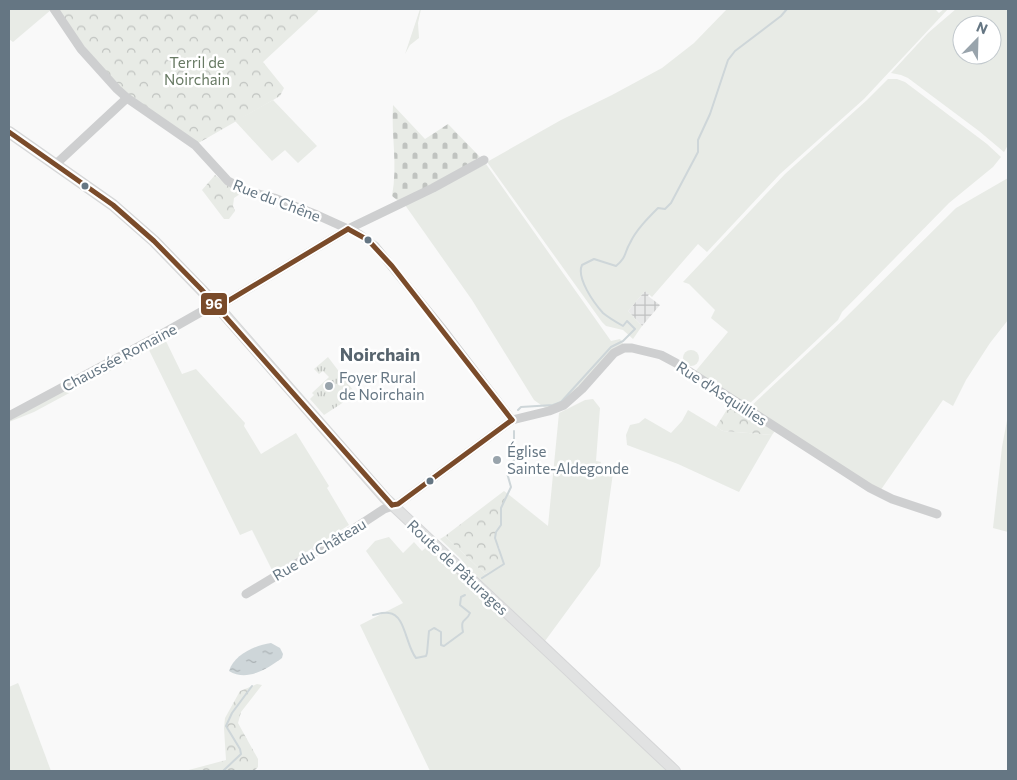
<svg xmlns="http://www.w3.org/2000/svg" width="1017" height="780" font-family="Commissioner,sans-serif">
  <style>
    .industrial { fill: url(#industrial-grid) }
    .green { fill: #e8ebe6; fill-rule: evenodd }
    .forest { fill: url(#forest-crowns) }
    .cemetery { fill: url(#cemetery-stones) }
    .park { fill: url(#park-tufts) }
    .water { fill: url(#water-ripples) }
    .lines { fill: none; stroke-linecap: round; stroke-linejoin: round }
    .stream { stroke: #ced6d9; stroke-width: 2 }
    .major-casing { stroke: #d5d6d7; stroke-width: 12 }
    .minor { stroke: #cecfd0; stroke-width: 9 }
    .major { stroke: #e1e2e2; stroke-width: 10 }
    .bus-1-casing { stroke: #fff; stroke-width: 9 }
    .bus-1 { stroke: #7a4b2a; stroke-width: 5 }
    .bus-dot { fill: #657683; stroke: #fff; stroke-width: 2 }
    .poi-dot { fill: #99a4ac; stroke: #fff; stroke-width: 2 }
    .labels { text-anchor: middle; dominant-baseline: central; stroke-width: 5; stroke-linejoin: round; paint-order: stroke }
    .park-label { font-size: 15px; fill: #687a64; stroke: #fff }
    .street-label { font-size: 15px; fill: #657683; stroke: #fff }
    .poi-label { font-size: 15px; fill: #657683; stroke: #fff; text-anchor: start }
    .quarter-label { font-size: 18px; font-weight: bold; fill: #57646e; stroke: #fff }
    .line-badge { stroke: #fff; stroke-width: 2 }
    .badge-label { font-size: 14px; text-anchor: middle; font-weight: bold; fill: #fff }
  </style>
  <defs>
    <pattern id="industrial-grid" width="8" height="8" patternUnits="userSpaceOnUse" patternTransform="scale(1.25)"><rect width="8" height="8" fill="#e8e9e9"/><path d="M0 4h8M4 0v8" fill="none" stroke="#c0c1c2"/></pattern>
    <pattern id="forest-crowns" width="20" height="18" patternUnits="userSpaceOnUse" patternTransform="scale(1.25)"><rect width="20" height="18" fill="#e8ebe6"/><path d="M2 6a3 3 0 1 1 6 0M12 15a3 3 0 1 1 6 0" fill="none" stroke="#c0c3c0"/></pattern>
    <pattern id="cemetery-stones" width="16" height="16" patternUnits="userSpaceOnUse" patternTransform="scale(1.25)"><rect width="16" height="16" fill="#e8ebe6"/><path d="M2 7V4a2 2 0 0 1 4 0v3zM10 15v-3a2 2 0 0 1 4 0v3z" fill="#c0c3c0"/></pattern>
    <pattern id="park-tufts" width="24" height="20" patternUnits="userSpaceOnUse" patternTransform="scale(1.25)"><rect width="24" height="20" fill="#e8ebe6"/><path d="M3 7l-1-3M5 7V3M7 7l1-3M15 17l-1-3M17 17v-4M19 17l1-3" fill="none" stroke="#c0c3c0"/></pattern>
    <pattern id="water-ripples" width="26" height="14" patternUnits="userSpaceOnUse" patternTransform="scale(1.25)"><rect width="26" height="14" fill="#ced6d9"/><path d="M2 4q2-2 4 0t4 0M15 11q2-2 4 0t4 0" fill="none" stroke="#abb2b5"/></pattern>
  </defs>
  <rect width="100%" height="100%" fill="#f9f9f9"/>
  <!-- industrial -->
  <polygon class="industrial" points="645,291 649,294 648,296 660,305 642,326 628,311"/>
  <!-- green -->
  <g class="green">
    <polygon points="9,9 52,9 13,42 9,39"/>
    <polygon points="420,9 421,9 418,23 419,38 410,45 405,54"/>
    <polygon points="727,9 935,9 939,13 944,9 948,9 864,99 780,174 707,252 698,244 652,297 645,291 628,311 642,326 633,339 623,330 606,326 602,322 487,162 561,120 612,95 662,68 694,43"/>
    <path d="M 956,9 L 1008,9 L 1008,145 L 1004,152 L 979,131 L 908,78 L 901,75 L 891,73 L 928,33 ZM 962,25 L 992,25 L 992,55 L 962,55 Z"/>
    <polygon points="888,79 897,79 905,82 987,144 1001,157 993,167 949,203 842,312 838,320 747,406 694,373 728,332 711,318 715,310 689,284 683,282 785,174 867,100"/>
    <polygon points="273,100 317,146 298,163 285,150 272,161 235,121"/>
    <polygon points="486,164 611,341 620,339 624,345 571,397 548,410 534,400 472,300 405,205"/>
    <polygon points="1008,178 1008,320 990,343 966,380 953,406 943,400 880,491 749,408 843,320 956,208"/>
    <polygon points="163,335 182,374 196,369 245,423 244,426 261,454 296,433 329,486 327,488 349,525 281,568 272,570 252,530 240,535 149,350 34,412 9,422 9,420"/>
    <circle cx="691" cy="358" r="8"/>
    <polygon points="593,399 600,408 596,461 601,462 599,468 601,471 613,473 600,566 545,641 466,566 461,559 440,539 445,536 485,574 499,568 500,549 495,538 496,532 501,525 501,508 508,494 548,526 559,413 585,400"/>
    <polygon points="688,410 723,431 772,435 739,492 678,464 627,445 626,435 630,425 639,423 645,418 671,433 682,421"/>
    <polygon points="1008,415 1008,532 993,528 1002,447"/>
    <polygon points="389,537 403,553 414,542 422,551 432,542 675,771 430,771 360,625 403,603 366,551 375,541"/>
    <polygon points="18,683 19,685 51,771 9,771 9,687"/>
  </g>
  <!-- forest -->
  <g class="forest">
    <polygon points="54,9 319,9 317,12 263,62 284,88 280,96 195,145 127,98"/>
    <polygon points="215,175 229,186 239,191 240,194 234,198 233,206 235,211 229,219 224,219 202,190"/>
    <polygon points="733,400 777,428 772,435 723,431 716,427"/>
    <polygon points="504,491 508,494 501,508 501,525 496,532 495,538 504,564 495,570 485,574 445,536"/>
    <polygon points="257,684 262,685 241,712 238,723 258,759 258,767 254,771 185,771 226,760 224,728 225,718 240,691"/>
  </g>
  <!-- cemetery -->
  <path class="cemetery" d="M 393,105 L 425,139 L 448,124 L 480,157 L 402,204 L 392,196 C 398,165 391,135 393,105 Z"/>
  <!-- park -->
  <polygon class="park" points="328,357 356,394 324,415 310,399 314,395 312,393 329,377 323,371 319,374 314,369"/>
  <!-- water -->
  <path class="water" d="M 271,643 L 280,648 L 283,654 L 282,658 C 267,669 247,682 229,671 C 234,655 255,645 271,643 Z"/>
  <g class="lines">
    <!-- stream -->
    <g class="stream">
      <path d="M 518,410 L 521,407 L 553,405 L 561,402 L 611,347 L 623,341 L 635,329 L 627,321 L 623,326 C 616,322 609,318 603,313 C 594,303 576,278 582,265 L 594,259 L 616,266 C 627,257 624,253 630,243 C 636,230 648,218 658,208 L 665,209 L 671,203 L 698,152 L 698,140 L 710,114 L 728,60 L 735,51 L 781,16 L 787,9"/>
      <polyline points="482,578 504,564 495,538 496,532 501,525 501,508 511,487 507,473 514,460 514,431"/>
      <path d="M 373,615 C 378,614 384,612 389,613 C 405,614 406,646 416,658 L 426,656 L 427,653 L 429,631 L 434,628 L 436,629 L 441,632 L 441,645 L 444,646 L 463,632 C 460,617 466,623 470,613 L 460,605 L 461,597 L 465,595"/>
      <polyline points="223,771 241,754 240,749 226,726 232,713 252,686"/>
    </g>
    <!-- major casing -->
    <g class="major-casing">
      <polyline id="major" points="9,132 113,205 154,241 218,307 385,498 675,771"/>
    </g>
    <!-- minor -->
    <g class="minor">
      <polyline points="54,9 81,49 117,89 127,98 195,145 228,181 247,191 274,198 317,215 359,234 375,246 441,327 512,420"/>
      <polyline points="56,164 127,98"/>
      <polyline points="218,307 348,229 433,188 484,160"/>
      <polyline points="9,416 162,334 215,304"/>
      <polyline points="246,594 352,530 384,509 398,504 512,420 549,411 564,405 582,389 614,353 624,348 632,348 661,355 676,363 870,488 892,499 937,514"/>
    </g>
    <!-- major -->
    <use href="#major" class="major"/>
    <!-- bus-1 casing -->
    <g class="bus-1-casing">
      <g id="bus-1">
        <polyline points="9,132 113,205 154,241 201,289 392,505"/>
        <polyline points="348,229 368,240 392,266 512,420"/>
        <polyline points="218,307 348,229"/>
        <polyline points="392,505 398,504 512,420"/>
      </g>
    </g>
    <!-- bus-1 -->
    <use href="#bus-1" class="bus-1"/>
  </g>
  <!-- markers -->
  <g class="bus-dot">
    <circle cx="85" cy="186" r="4.5"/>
    <circle cx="368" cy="240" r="4.5"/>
    <circle cx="430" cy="481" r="4.5"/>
  </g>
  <g class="poi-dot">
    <circle cx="329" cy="386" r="5"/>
    <circle cx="497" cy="460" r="5"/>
  </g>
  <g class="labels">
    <!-- park labels -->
    <g class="park-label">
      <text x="197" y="62">Terril de<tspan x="197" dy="17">Noirchain</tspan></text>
    </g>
    <!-- street labels -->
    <g class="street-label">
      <text transform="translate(277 200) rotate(21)">Rue du Chêne</text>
      <text transform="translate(119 357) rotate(-28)">Chaussée Romaine</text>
      <text transform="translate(722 393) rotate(33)">Rue d'Asquillies</text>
      <text transform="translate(319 549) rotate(-31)">Rue du Château</text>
      <text transform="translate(458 567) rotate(43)">Route de Pâturages</text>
    </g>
    <!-- poi labels -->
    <g class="poi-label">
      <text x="339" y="377">Foyer Rural<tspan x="339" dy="17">de Noirchain</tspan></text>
      <text x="507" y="451">Église<tspan x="507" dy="17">Sainte-Aldegonde</tspan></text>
    </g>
    <!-- quarter labels -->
    <g class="quarter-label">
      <text x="380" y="354">Noirchain</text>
    </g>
  </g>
  <rect class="line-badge" x="200" y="292" width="28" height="24" rx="5" fill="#7a4b2a"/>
  <g class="badge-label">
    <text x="214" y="309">96</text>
  </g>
  <!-- border -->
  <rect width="1017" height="780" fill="none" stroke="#657683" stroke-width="20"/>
  <!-- north arrow -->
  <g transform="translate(977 40) rotate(23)"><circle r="24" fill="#ffffff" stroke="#c1c8cd"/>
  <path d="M0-4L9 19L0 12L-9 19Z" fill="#99a4ac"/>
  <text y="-8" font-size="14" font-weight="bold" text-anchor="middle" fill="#657683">N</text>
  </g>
</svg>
